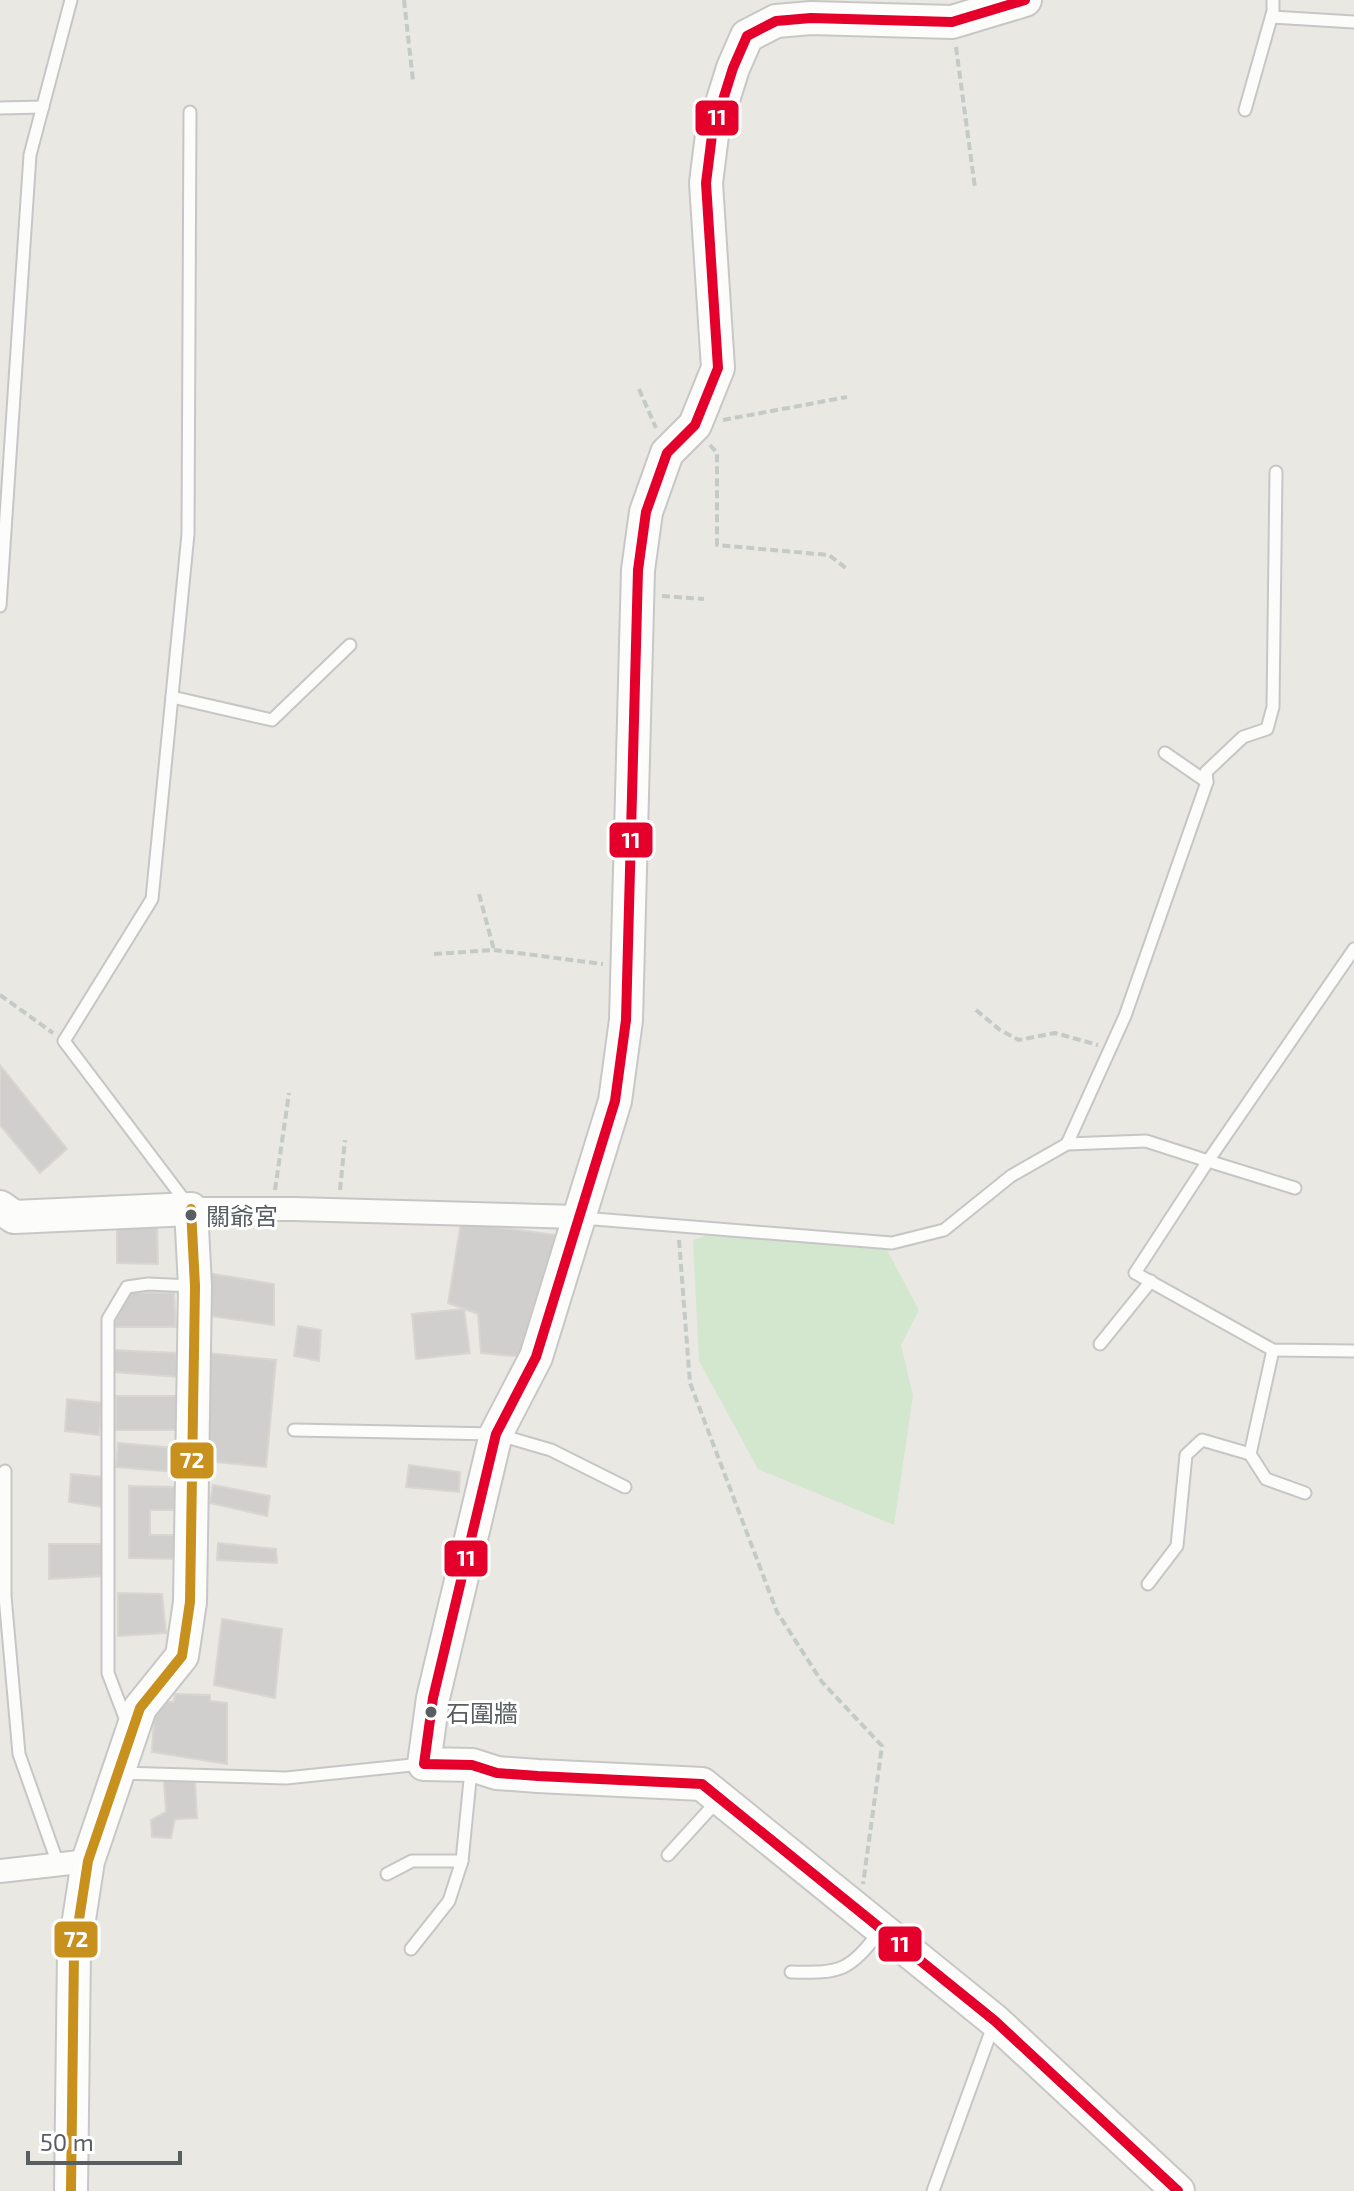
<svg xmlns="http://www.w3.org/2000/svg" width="1354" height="2191" font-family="'Exo 2','Noto Sans TC',sans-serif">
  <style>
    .green { fill: #d2e7cd }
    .building { fill: #d1cfcd; stroke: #d9d6d2; stroke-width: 2 }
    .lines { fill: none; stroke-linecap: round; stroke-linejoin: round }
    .lane-casing { stroke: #c6c6c6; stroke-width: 15 }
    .street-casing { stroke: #c6c6c6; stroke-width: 26 }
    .secondary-casing { stroke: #c7c7c7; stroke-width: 36 }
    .path { stroke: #c4cac6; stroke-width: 4; stroke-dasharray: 8 4; stroke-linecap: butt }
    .lane { stroke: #fcfcfb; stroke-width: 11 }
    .street { stroke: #fcfcfb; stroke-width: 22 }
    .secondary { stroke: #fcfcfb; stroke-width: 32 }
    .bus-1-casing { stroke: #fff; stroke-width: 16 }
    .bus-2-casing { stroke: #fff; stroke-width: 16 }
    .bus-1 { stroke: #e4002b; stroke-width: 10 }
    .bus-2 { stroke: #c8901d; stroke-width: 10 }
    .bus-dot { fill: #595e62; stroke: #fff; stroke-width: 3 }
    .labels { text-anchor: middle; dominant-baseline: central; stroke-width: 6; stroke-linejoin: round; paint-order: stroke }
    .bus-label { font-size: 24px; fill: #595e62; stroke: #fff; text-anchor: start }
    .line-badge { stroke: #fff; stroke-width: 3 }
    .badge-label { font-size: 22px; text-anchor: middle; font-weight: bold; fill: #fff }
  </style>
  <rect width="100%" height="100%" fill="#eae8e3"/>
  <!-- green -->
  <polygon class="green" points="711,1234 887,1250 919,1310 901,1345 913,1395 894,1525 758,1469 699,1361 693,1240"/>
  <!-- building -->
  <g class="building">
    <polygon points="0,1065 67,1149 40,1173 0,1125"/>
    <polygon points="117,1221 157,1222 158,1264 117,1263"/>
    <polygon points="461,1222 556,1235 538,1318 523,1357 481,1353 478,1314 448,1303"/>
    <polygon points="207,1273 274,1284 274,1325 203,1315"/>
    <polygon points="128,1292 174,1293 176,1327 113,1327"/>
    <polygon points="464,1309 470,1353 416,1359 412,1314"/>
    <polygon points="298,1326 321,1330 319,1361 294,1356"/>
    <polygon points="113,1350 176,1353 178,1377 114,1372"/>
    <polygon points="207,1353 276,1360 266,1467 197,1460"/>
    <polygon points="116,1396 177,1396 178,1430 116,1430"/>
    <polygon points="67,1399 102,1403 99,1435 65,1431"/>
    <polygon points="118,1443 176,1448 174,1472 116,1467"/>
    <polygon points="409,1465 460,1472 459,1492 406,1487"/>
    <polygon points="71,1474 104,1477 102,1507 69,1502"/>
    <polygon points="213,1485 270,1496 267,1516 210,1503"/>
    <polygon points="129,1486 176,1487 176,1510 150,1510 150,1535 180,1535 180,1559 129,1558"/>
    <polygon points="218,1543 276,1549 277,1563 217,1560"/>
    <polygon points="49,1544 104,1544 105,1576 49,1579"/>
    <polygon points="118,1593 162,1594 166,1633 118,1636"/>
    <polygon points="222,1619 282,1629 275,1698 214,1685"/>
    <polygon points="175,1694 210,1695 210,1701 227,1703 227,1764 152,1752 155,1702 174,1702"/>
    <polygon points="164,1781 195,1781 197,1818 175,1819 171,1838 152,1837 151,1820 166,1812"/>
  </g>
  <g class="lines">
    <!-- lane casing -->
    <g class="lane-casing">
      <g id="lane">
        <polyline points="1272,17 1354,22"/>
        <polyline points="0,108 43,107"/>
        <polyline points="1245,110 1273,11 1273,0"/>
        <polyline points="0,606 30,155 71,0"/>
        <polyline points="172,697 272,720 350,645"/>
        <polyline points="1165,753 1207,782"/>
        <polyline points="1067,1144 1125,1016 1207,782 1206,772 1243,737 1267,729 1273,707 1276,472"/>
        <polyline points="1295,1188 1208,1161 1354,949"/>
        <polyline points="188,1205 64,1041 152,899 188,534 190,112"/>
        <polyline points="582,1218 892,1243 944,1230 1011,1176 1067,1144 1146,1141 1208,1161 1135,1273 1273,1350 1354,1351"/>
        <polyline points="1100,1344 1151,1281"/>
        <polyline points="294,1430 496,1434 551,1450 625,1487"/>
        <polyline points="1250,1454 1266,1479 1305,1493"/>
        <polyline points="5,1471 5,1596 19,1754 58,1864"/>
        <polyline points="1148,1584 1177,1546 1186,1455 1202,1440 1250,1454 1273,1350"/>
        <polyline points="127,1723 108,1673 108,1319 127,1287 148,1284 192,1286"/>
        <polyline points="120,1773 286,1778 422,1764"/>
        <polyline points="668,1855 719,1799"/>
        <polyline points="387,1874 412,1861 462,1861"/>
        <polyline points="411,1949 449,1901 462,1861 471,1770"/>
        <path d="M 791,1972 C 842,1973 848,1972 881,1930"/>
        <polyline points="933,2191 993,2026"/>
      </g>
    </g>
    <!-- street casing -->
    <g class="street-casing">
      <g id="street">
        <polyline points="191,1209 295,1209 577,1217"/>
        <polyline points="0,1871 88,1861"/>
      </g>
    </g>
    <!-- secondary casing -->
    <g class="secondary-casing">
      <g id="secondary">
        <polyline points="1025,0 952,22 811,18 776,21 747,36 733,68 712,135 706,183 718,368 695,425 667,453 646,512 638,570 626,1020 615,1101 536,1357 496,1434 433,1698 424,1764 472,1765 497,1773 538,1776 702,1784 995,2021 1178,2191"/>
        <polyline points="0,1207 14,1217 191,1209 195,1286 190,1602 182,1656 140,1708 88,1861 74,1952 71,2191"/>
      </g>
    </g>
    <!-- path -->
    <g class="path">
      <polyline points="404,0 413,81"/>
      <polyline points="956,47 975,188"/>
      <polyline points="639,389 656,428"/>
      <polyline points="723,420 847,397"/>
      <polyline points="710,445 717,453 717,545 829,555 847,569"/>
      <polyline points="662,596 704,599"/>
      <polyline points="479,894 494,950"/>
      <polyline points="434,954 494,950 603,964"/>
      <polyline points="0,995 53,1033"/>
      <polyline points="976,1010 1000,1030 1019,1040 1055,1033 1098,1045"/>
      <polyline points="275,1190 289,1093"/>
      <polyline points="340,1190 345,1140"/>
      <polyline points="679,1240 690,1383 777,1612 822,1682 882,1746 863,1884"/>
    </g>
    <!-- lane -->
    <use href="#lane" class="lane"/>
    <!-- street -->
    <use href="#street" class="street"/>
    <!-- secondary -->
    <use href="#secondary" class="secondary"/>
    <!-- bus-1 casing -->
    <g class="bus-1-casing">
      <polyline id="bus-1" points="1025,0 952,22 811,18 776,21 747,36 733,68 712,135 706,183 718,368 695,425 667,453 646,512 638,570 626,1020 615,1101 536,1357 496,1434 433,1698 424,1764 472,1765 497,1773 538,1776 702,1784 995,2021 1178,2191"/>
    </g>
    <!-- bus-2 casing -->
    <g class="bus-2-casing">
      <polyline id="bus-2" points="71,2191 74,1952 88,1861 140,1708 182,1656 190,1602 195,1286 191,1209"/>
    </g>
    <!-- bus-1 -->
    <use href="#bus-1" class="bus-1"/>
    <!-- bus-2 -->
    <use href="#bus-2" class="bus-2"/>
  </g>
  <!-- markers -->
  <g class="bus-dot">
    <circle cx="191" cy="1215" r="7"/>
    <circle cx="431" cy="1712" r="7"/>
  </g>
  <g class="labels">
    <!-- bus labels -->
    <g class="bus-label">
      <text x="206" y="1215">關爺宮</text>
      <text x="446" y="1712">石圍牆</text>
    </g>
  </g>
  <g class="line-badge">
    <rect x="694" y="99" width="46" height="38" rx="8" fill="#e4002b"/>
    <rect x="608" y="821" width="46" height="38" rx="8" fill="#e4002b"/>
    <rect x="169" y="1441" width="46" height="39" rx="8" fill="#c8901d"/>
    <rect x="443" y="1539" width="46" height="39" rx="8" fill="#e4002b"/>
    <rect x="53" y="1920" width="46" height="39" rx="8" fill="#c8901d"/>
    <rect x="877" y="1925" width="46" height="38" rx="8" fill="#e4002b"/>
  </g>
  <g class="badge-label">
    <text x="717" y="125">11</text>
    <text x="631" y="848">11</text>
    <text x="192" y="1468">72</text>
    <text x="466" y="1566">11</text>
    <text x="76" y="1947">72</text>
    <text x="900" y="1952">11</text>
  </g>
  <!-- scale -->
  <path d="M28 2151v12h152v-12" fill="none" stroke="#595e62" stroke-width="4"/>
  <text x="40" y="2151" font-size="24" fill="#595e62" stroke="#ffffff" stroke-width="6" paint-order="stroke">50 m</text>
</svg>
